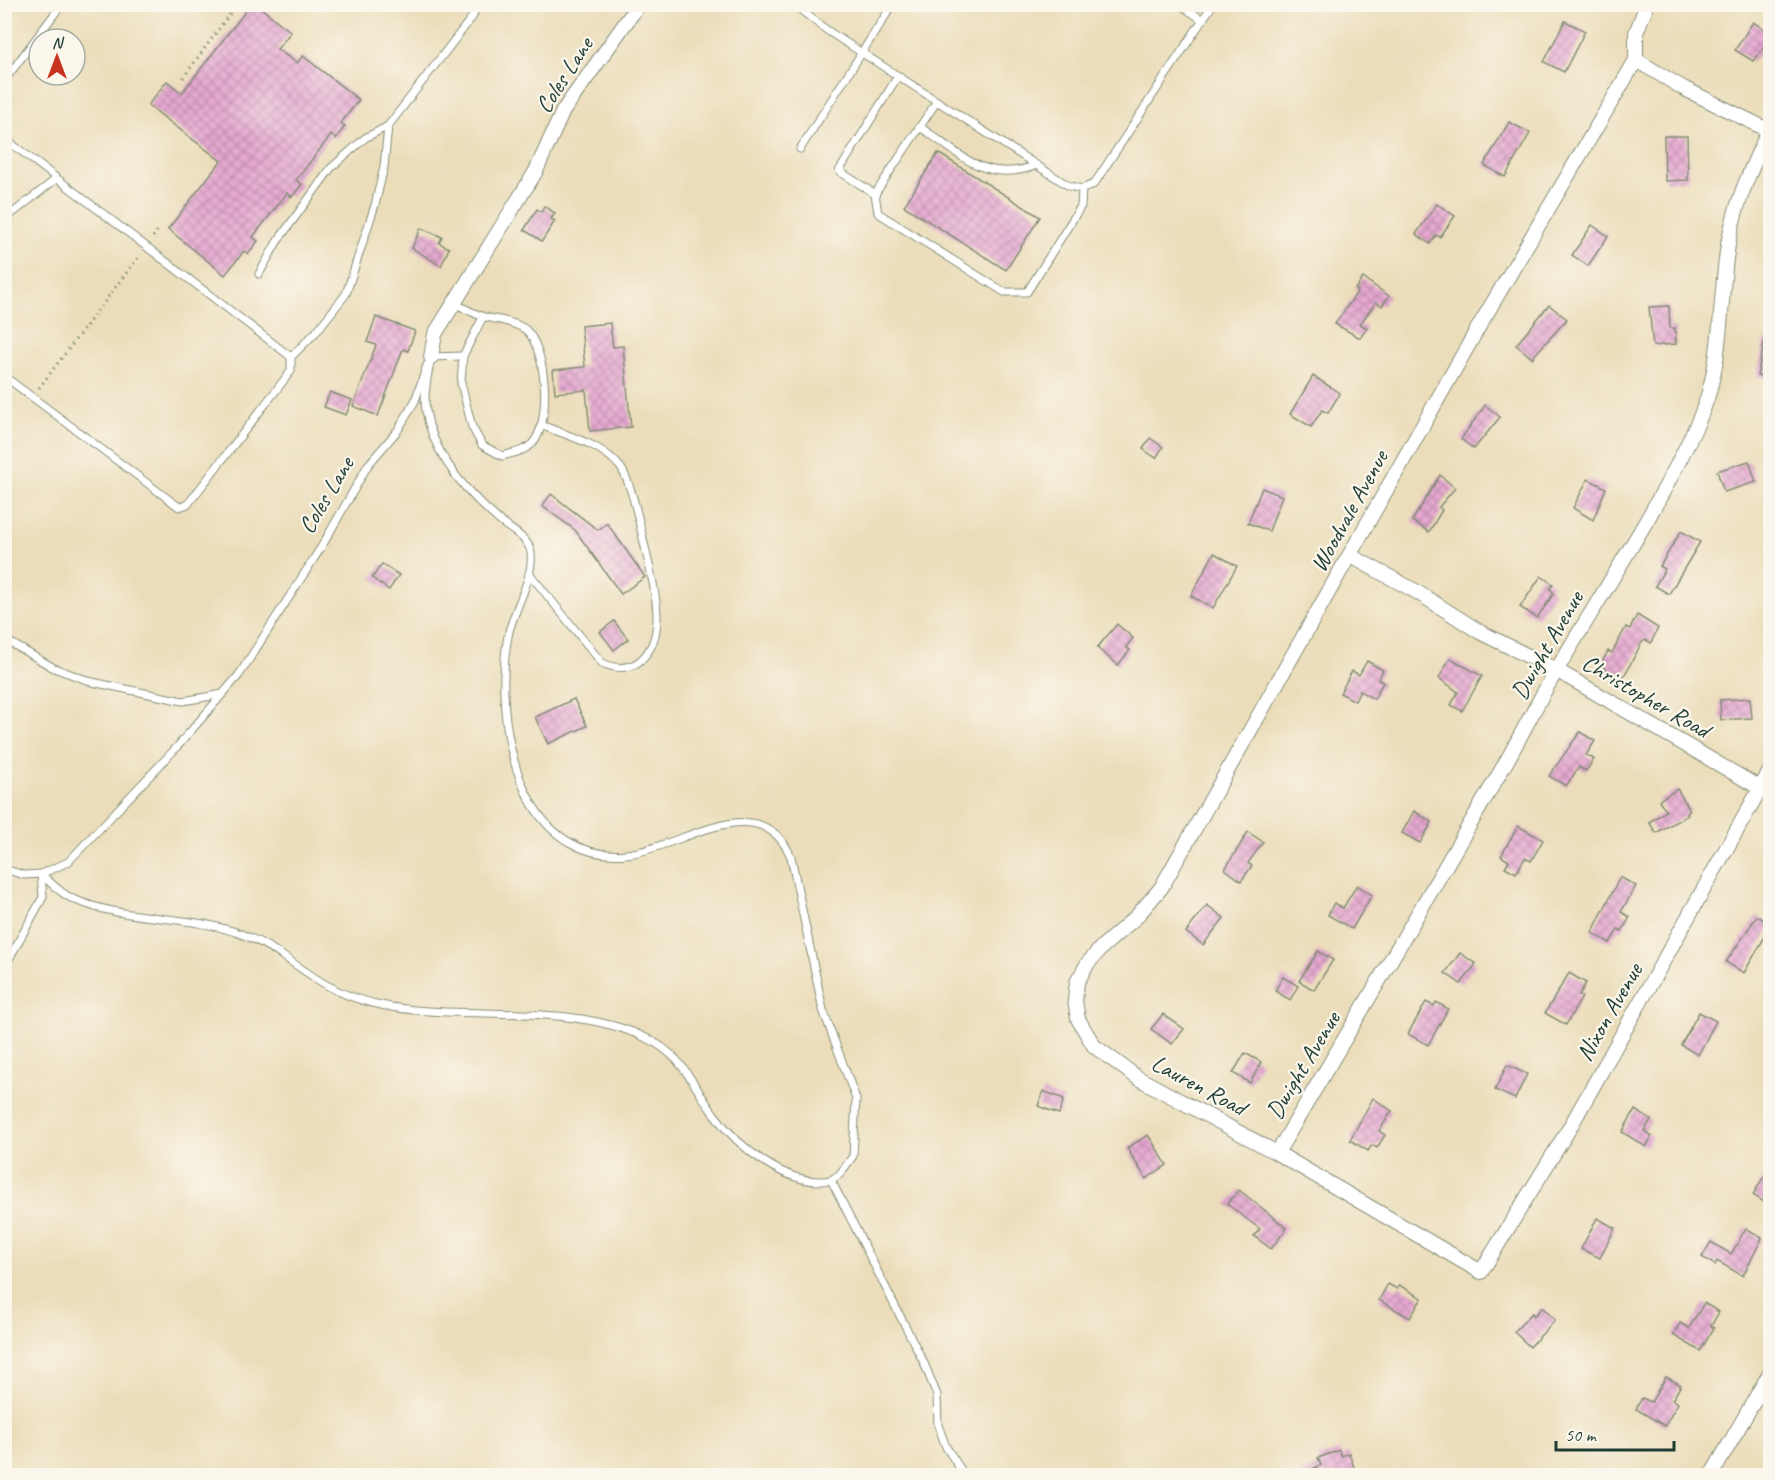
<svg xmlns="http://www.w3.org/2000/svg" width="1775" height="1480" font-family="Caveat,sans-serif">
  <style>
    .building { fill: url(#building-cross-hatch) }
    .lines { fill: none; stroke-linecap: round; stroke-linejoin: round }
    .lane-casing { stroke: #858d77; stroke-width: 9 }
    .street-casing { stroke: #858d77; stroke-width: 16 }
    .path { stroke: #858d77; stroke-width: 3; stroke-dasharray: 1.5 4.5; stroke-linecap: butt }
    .lane { stroke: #fff; stroke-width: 7 }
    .street { stroke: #fff; stroke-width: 14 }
    .labels { text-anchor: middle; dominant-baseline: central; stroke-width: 4.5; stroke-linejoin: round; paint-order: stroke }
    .street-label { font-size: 24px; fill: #1f3d34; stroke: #fbf7ec }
  </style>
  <defs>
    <pattern id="building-cross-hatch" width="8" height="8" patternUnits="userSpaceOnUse" patternTransform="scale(1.5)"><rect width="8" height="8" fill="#e6a8d1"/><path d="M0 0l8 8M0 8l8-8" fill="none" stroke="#ba8aaa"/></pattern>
  </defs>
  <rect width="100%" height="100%" fill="#fbf7ec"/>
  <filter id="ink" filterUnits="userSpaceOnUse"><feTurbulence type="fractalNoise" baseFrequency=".0167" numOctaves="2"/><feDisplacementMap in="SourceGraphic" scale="12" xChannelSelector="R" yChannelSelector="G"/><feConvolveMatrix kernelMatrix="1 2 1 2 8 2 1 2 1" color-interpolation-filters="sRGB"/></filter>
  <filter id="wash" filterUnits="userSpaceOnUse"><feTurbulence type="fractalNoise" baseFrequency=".008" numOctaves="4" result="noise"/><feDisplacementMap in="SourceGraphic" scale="24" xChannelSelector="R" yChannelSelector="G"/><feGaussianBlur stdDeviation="1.35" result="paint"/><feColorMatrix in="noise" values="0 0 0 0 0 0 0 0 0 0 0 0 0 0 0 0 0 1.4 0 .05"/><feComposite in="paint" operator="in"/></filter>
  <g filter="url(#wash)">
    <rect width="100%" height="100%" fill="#ebddba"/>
    <g id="blocks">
      <!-- building -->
      <g class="building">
        <polygon points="251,4 256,4 291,32 277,49 297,63 303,56 359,100 341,123 345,126 336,139 331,135 296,180 302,184 292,197 287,193 253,237 258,241 248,254 244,251 225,275 168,229 221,161 148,105 167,81 182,93"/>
        <polygon points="1565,21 1585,31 1564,72 1544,62"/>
        <polygon points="1753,22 1770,33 1770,39 1753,61 1735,50"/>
        <polygon points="1509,122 1530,133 1505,177 1484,165"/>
        <polygon points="1664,136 1687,136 1688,180 1665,181"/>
        <polygon points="938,153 1040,217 1006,270 904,206"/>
        <polygon points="1437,204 1455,216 1440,237 1436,235 1430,244 1416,234"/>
        <polygon points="544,206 555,213 551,219 555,221 542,241 524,230 537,209 541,212"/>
        <polygon points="1592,225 1608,236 1588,266 1572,255"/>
        <polygon points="421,228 442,237 439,243 449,248 441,266 412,248"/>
        <polygon points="1363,278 1389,296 1382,306 1376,302 1360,324 1367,328 1360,338 1335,324 1358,291 1355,289"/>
        <polygon points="1549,305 1567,319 1532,358 1516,345"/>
        <polygon points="1669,306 1670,328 1675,328 1676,344 1653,346 1649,307"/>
        <polygon points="376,317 415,331 408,351 403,349 378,416 353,406 376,345 367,342"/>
        <polygon points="610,323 613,347 623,346 631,427 590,431 586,390 555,393 553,370 585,367 581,326"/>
        <polygon points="1765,339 1770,340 1770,379 1757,376"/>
        <polygon points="1313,376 1340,393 1328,413 1322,410 1311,427 1290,414"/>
        <polygon points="330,392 352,400 346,415 324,407"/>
        <polygon points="1485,405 1500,417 1474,449 1461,439"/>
        <polygon points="1150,438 1163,447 1156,458 1143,449"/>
        <polygon points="1749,461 1756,482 1724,492 1717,471"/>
        <polygon points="1440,475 1455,488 1439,507 1442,510 1429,532 1412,521"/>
        <polygon points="1588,479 1606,488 1593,520 1573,508"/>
        <polygon points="1262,488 1282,496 1269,531 1248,523"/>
        <polygon points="551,494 598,530 607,523 645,577 621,594 575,530 542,506"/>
        <polygon points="1681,531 1700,542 1669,594 1655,586 1665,569 1660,566"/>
        <polygon points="1214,553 1237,566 1213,608 1191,596"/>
        <polygon points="382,564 399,575 389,590 372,578"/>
        <polygon points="1541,576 1553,584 1550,589 1554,593 1537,618 1520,607"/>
        <polygon points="1637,615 1658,628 1651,643 1646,640 1642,642 1623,678 1600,666 1608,651 1612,653 1626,627 1630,629"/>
        <polygon points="614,621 628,639 614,650 600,632"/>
        <polygon points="1117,624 1133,638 1126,647 1130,650 1118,665 1097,648"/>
        <polygon points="1450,658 1482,676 1462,711 1451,705 1458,692 1439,678"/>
        <polygon points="1367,661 1383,670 1378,680 1383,682 1374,699 1360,691 1355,701 1340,693 1352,671 1359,675"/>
        <polygon points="1750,698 1752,718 1721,720 1720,700"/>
        <polygon points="574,699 587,726 548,744 535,717"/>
        <polygon points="1580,732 1595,741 1586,755 1594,759 1586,771 1579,767 1566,786 1549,776"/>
        <polygon points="1677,789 1690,810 1687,813 1688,815 1656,833 1649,822 1666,811 1659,800"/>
        <polygon points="1414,811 1432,822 1420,843 1402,833"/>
        <polygon points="1518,826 1543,840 1531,861 1525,858 1516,873 1505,867 1509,861 1501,856"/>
        <polygon points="1248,832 1263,842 1248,863 1252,866 1241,881 1225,869"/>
        <polygon points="1620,877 1636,886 1621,912 1630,917 1622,931 1618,929 1610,943 1592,933"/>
        <polygon points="1357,885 1372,895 1352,929 1328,915 1334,903 1343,908"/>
        <polygon points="1207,905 1224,918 1203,945 1186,932"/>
        <polygon points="1757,916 1770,923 1770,928 1744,973 1726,962"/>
        <polygon points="1318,951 1333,960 1314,990 1299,981"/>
        <polygon points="1460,953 1476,964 1461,984 1445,973"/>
        <polygon points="1569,973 1586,983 1579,995 1582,997 1566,1025 1545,1013"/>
        <polygon points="1283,977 1298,986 1290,1000 1275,991"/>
        <polygon points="1426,1002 1434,1006 1436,1002 1448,1009 1428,1045 1408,1034"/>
        <polygon points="1699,1012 1716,1021 1698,1055 1681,1045"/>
        <polygon points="1163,1014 1184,1029 1172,1044 1151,1029"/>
        <polygon points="1245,1053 1261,1062 1250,1083 1233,1073"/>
        <polygon points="1507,1065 1527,1074 1515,1099 1495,1090"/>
        <polygon points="1043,1091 1064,1099 1059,1114 1038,1106"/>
        <polygon points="1373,1098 1392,1111 1379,1131 1385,1135 1377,1148 1372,1145 1368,1151 1350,1140"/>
        <polygon points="1635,1110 1651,1120 1644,1131 1652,1136 1646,1147 1622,1132"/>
        <polygon points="1148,1135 1167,1165 1146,1179 1127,1148"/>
        <polygon points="1770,1166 1770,1206 1753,1195"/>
        <polygon points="1239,1190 1287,1228 1271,1249 1254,1236 1260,1229 1227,1204"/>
        <polygon points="1597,1218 1615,1228 1600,1258 1581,1249"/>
        <polygon points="1746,1228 1762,1238 1743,1276 1717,1261 1715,1265 1702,1257 1711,1242 1731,1254"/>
        <polygon points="1388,1284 1397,1289 1399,1285 1422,1298 1410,1318 1379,1300"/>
        <polygon points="1704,1303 1719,1312 1711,1326 1714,1328 1700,1351 1673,1335 1680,1323 1689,1328"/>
        <polygon points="1542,1307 1555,1320 1530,1347 1514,1332 1532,1313 1534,1316"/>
        <polygon points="1666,1377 1681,1385 1672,1400 1678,1403 1665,1426 1636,1409 1642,1398 1651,1402"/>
        <polygon points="1339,1450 1341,1456 1349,1453 1357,1476 1297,1476 1321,1465 1318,1458"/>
      </g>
    </g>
  </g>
  <g filter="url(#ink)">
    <use href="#blocks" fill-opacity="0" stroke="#858d77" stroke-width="1.5"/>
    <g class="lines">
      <!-- lane casing -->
      <g class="lane-casing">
        <g id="lane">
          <polyline points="793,4 828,31 1069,186 1082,189 1094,184 1213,4"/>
          <polyline points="1179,4 1203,20"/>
          <polyline points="898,76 839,171 875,194 937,101"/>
          <polyline points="4,81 62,4"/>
          <path d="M 920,127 C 961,154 985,185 1037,165"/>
          <polyline points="4,138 291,357 291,371 188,504 179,507 4,376"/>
          <polyline points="800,149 893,4"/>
          <polyline points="875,194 878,213 1004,292 1027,292 1081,206 1082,189"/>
          <polyline points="4,220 56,179"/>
          <polyline points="259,274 277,242 331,168 365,138 388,126 473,16 477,4"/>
          <path d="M 453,302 C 462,307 472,313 482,316 C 495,320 515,321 526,330 C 547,349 552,424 532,444 C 523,452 513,453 502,456 L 482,445 L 472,427 L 461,383 L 463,356 L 483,317"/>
          <polyline points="291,357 316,332 346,294 375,205 384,167 388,126"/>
          <path d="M 431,357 C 428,374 423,394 426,411 C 433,455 468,494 501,522 C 512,531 529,538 531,553 C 534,579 513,610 508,636 C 496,699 508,807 569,842 C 586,852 607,856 626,854 C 679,849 761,784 791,857 L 823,1010 L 856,1099 L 853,1156 L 840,1174 L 831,1180"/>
          <polyline points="431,357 463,356"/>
          <path d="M 529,573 L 602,663 C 613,668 625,670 637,663 C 672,638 652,581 645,547 C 640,527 632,484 621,468 C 603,444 568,436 541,425"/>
          <polyline points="4,639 54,668 92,682 183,701 223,694"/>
          <polyline points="4,869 24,875 41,874 68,862 177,747 239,675 322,546 368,465 398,430 415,401 427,365"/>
          <path d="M 41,874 C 51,883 61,894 73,899 C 126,922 188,914 241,934 C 272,945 295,966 323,983 C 343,995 367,1003 391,1007 C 472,1020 571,1002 646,1038 C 683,1055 691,1083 714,1114 C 738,1147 788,1188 831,1180 L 924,1363 L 937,1395 L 938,1425 L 946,1447 L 965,1476"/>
          <polyline points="4,968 43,897 41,874"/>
        </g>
      </g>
      <!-- street casing -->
      <g class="street-casing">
        <g id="street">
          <polyline points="1636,60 1478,328 1161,888 1136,917 1103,946 1088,963 1077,982 1075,1000 1078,1019 1094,1046 1138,1078 1277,1153 1481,1272 1569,1129 1770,771"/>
          <polyline points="1636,60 1683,88 1770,131"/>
          <polyline points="1636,60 1636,33 1647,4"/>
          <polyline points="431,357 435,334 536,171 563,111 639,4"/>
          <polyline points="1351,556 1417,592 1480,632 1556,670 1760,788"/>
          <path d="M 1277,1153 C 1354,1024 1430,894 1505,764 C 1522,734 1537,703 1555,673 C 1603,591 1658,510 1698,422 C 1722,370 1719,315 1726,259 C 1731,212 1750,170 1770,128"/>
          <polyline points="1711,1476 1770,1373"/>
        </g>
      </g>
      <!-- path -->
      <g class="path">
        <polyline points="183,78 237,4"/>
        <polyline points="153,237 157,231"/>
        <polyline points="39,388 140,255"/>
      </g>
      <!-- lane -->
      <use href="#lane" class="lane"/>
      <!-- street -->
      <use href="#street" class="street"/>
    </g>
  </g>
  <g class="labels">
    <!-- street labels -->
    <g class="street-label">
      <text transform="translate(564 75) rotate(-57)">Coles Lane</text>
      <text transform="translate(326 495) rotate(-59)">Coles Lane</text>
      <text transform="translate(1349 511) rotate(-61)">Woodvale Avenue</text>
      <text transform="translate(1547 645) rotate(-60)">Dwight Avenue</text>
      <text transform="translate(1646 696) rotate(30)">Christopher Road</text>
      <text transform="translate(1609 1012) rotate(-60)">Nixon Avenue</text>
      <text transform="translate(1303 1065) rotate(-59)">Dwight Avenue</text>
      <text transform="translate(1199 1085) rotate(28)">Lauren Road</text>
    </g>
  </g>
  <!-- margin -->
  <rect width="1775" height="1480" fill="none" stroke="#fbf7ec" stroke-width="24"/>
  <!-- north arrow -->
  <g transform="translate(57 57)"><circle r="28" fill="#fbf7ec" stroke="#a3ada2" stroke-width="1.5"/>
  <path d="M0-4.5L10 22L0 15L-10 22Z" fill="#c8321e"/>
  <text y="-9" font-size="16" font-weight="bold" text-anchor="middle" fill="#1f3d34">N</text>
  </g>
  <!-- scale -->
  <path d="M1556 1441v9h118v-9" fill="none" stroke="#1f3d34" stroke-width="3"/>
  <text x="1565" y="1441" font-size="18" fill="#1f3d34" stroke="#fbf7ec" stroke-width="4.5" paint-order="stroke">50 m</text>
</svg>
